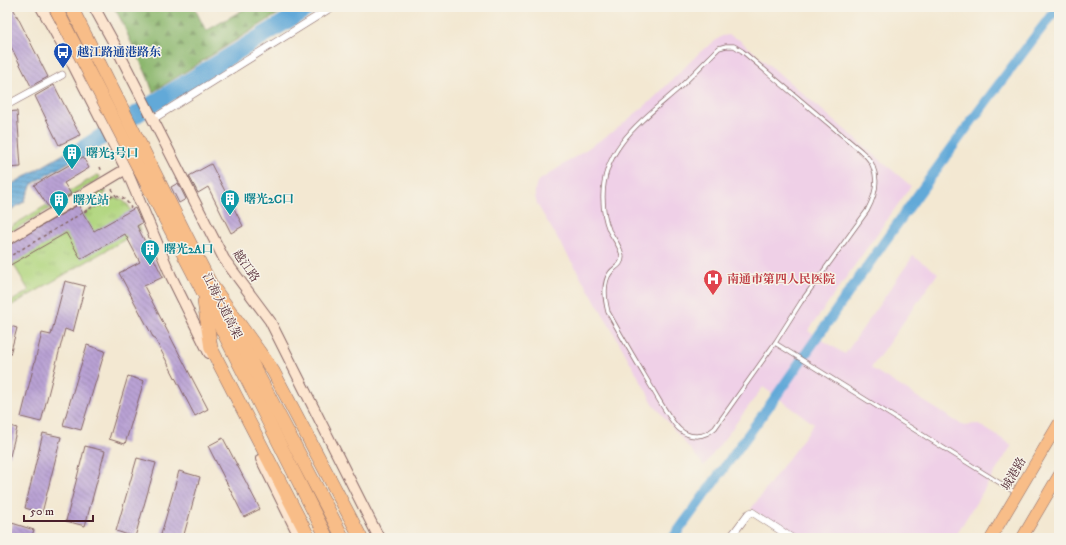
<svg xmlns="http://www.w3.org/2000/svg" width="1066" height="545" font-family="'IM FELL DW Pica','Noto Serif SC',serif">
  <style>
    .built { fill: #efd0e7 }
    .grass { fill: url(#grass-tufts); stroke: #7e7a55 }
    .forest { fill: url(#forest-firs); stroke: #6b6b4c }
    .water { fill: url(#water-rules); stroke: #566482 }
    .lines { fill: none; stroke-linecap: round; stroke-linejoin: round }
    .canal { stroke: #62a9d8; stroke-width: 10 }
    .river { stroke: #62a9d8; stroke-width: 17 }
    .building { fill: url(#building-back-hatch) }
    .lane-casing { stroke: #856565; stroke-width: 5 }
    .street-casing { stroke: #856565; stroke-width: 8 }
    .secondary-casing { stroke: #856565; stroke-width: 12 }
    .primary-casing { stroke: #856565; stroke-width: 12 }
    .highway-casing { stroke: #856565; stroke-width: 14 }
    .path { stroke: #856565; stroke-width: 1.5; stroke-dasharray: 3 3; stroke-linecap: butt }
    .lane { stroke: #fff; stroke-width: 3.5 }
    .street { stroke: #fff; stroke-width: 7 }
    .secondary { stroke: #fce5cf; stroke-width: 10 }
    .primary { stroke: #f8bd88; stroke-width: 11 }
    .highway { stroke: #f8bd88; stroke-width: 13 }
    .highway-bridge-casing { stroke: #856565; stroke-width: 14; stroke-linecap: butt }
    .highway-bridge { stroke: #f8bd88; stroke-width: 13 }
    .labels { text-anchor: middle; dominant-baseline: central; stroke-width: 3; stroke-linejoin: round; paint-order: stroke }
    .transit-label { font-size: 12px; font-weight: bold; fill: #164399; stroke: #f7f3e8; text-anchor: start }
    .culture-label { font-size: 12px; font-weight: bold; fill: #0d838f; stroke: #f7f3e8; text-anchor: start }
    .street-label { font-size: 12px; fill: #4a1f2b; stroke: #f7f3e8 }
    .health-label { font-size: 12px; font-weight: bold; fill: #be3a42; stroke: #f7f3e8; text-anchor: start }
  </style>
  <defs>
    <pattern id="grass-tufts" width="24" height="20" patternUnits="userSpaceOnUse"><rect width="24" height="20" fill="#b1d67f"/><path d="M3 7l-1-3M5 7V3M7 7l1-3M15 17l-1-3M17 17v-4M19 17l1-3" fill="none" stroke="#9ab76e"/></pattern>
    <pattern id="forest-firs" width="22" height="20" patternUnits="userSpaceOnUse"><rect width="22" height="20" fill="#8cb76e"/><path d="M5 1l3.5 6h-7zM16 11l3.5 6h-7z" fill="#74945b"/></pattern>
    <pattern id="water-rules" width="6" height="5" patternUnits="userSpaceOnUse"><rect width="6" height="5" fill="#62a9d8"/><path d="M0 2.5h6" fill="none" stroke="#5389af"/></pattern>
    <pattern id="building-back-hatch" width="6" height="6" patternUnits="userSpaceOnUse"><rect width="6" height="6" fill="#b9a2d4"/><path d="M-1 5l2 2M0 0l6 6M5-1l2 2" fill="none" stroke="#9883ac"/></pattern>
  </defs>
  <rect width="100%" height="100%" fill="#f7f3e8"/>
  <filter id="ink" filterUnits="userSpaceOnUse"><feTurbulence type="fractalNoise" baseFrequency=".025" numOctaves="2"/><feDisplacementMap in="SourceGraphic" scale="8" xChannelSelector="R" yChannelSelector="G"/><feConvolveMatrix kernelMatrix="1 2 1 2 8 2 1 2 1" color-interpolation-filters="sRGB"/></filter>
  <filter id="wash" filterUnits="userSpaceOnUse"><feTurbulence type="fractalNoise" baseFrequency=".012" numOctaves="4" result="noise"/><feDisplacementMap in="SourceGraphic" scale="16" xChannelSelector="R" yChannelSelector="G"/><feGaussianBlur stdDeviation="0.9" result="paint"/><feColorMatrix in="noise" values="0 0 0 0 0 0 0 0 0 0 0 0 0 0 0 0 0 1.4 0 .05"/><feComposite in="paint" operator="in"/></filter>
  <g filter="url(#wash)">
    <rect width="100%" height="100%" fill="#f3e8d2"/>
    <!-- built -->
    <polygon class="built" points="729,35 738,39 748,47 911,186 808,331 845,354 913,256 938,273 871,368 962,425 978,424 1012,445 954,538 798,538 751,509 814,424 763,387 704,466 654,405 606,319 537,204 535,196 535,189 537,182 614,131 652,100 700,52 722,36"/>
    <!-- grass -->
    <g class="grass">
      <polygon points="97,175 100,176 99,179 7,234 7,229"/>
      <polygon points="103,190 106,191 105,194 7,252 7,247"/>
      <polygon points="111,198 121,199 128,205 141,230 7,308 7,304 29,291 10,258"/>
    </g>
    <!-- forest -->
    <path class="forest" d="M 113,7 L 194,7 L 206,31 L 248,7 L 289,7 L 153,92 C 147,73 139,58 130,40 C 125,29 121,17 113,7 Z"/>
    <!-- water -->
    <polygon class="water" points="93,137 97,146 32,184 24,202 7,212 7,187"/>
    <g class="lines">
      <!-- canal -->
      <path class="canal" d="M 673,538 C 706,493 739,447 772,402 C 865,269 958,135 1058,7"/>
      <!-- river -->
      <polyline class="river" points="75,154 168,94 309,7"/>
    </g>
    <g id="blocks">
      <!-- building -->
      <g class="building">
        <polygon points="13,8 48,77 31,86 7,39 7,11"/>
        <polygon points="54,85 80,135 59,145 35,96"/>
        <polygon points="17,111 21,167 7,168 7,112"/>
        <polygon points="83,157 89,168 64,183 71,194 49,208 34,185"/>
        <polygon points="211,164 243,226 231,233 208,187 198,193 189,176"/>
        <polygon points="178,183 186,199 179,203 171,187"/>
        <polygon points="78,205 94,231 135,208 142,223 137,226 163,277 144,286 208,409 195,416 154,337 153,337 119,273 140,262 125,234 81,259 66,233 7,267 7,246"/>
        <polygon points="65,281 85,286 73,332 65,329 41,422 21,417 42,333 51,335"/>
        <polygon points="7,325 17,328 9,358 7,357"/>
        <polygon points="87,345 105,351 81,430 63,425"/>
        <polygon points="128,376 144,381 125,444 109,439"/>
        <polygon points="7,425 17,428 10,456 7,455"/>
        <polygon points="43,433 61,437 42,513 25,508"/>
        <polygon points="223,438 260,509 244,517 208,446"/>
        <polygon points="85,446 105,451 85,526 66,521"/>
        <polygon points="137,458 156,463 135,537 116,531"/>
        <polygon points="179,471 200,477 183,538 160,538"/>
        <polygon points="12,523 34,530 31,538 8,538"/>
      </g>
    </g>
  </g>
  <g filter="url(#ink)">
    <use href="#blocks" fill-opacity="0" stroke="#856565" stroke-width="1"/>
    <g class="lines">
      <!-- lane casing -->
      <g class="lane-casing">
        <g id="lane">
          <path d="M 726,46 L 734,46 L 742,51 L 861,151 C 866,156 871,160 873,167 C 879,181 874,198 867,211 L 801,302 L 775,343 L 715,428 C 704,438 690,439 679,429 C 670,420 659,400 652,388 C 637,363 622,337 608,312 C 605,300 602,284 610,273 C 614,267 622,266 622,257 C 622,248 613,238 609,230 C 605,220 603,209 603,198 C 602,147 644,119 678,89 C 692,76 705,62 719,48 Z"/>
          <polyline points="775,343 1016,493"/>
        </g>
      </g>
      <!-- street casing -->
      <g class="street-casing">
        <g id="street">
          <polyline points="7,105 62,75"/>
          <polyline points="153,119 332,7"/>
          <polyline points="730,538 748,514 752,512 792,538"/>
        </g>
      </g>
      <!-- secondary casing -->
      <g class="secondary-casing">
        <g id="secondary">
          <polyline points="41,7 70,59 126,169 171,276 209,353"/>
          <polyline points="94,7 116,47 224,259 270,321 379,538"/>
          <polyline points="7,240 126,169"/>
          <polyline points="261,459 300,538"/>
        </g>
      </g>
      <!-- primary casing -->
      <g class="primary-casing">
        <g id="primary">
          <polyline points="991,538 1059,423"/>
          <polyline points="1022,538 1059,475"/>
        </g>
      </g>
      <!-- highway casing -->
      <g class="highway-casing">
        <g id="highway">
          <polyline points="210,283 273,371 361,538"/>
          <polyline points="201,288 327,538"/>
          <polyline points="204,302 211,348 309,538"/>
          <polyline points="232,325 343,538"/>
        </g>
      </g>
      <!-- path -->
      <g class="path">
        <polyline points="100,167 102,172"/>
        <polyline points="112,189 116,196"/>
        <path d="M 7,258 L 109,197 C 120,194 126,199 131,208"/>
      </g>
      <!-- lane -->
      <use href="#lane" class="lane"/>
      <!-- street -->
      <use href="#street" class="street"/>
      <!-- secondary -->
      <use href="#secondary" class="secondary"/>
      <!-- primary -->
      <use href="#primary" class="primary"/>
      <!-- highway -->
      <use href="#highway" class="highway"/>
      <!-- highway-bridge casing -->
      <g class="highway-bridge-casing">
        <g id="highway-bridge">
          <polyline points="55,7 201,288"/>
          <polyline points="71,7 210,283"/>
        </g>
      </g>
      <!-- highway-bridge -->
      <use href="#highway-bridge" class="highway-bridge"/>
    </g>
  </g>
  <!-- icons -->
  <defs>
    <g id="bus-pin" transform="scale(1)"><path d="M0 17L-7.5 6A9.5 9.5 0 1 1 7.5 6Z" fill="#1a4fb4" stroke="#f7f3e8"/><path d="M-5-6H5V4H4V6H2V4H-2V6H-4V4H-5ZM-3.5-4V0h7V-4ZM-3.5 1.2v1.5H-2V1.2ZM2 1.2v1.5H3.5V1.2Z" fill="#fff"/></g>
    <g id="building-pin" transform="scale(1)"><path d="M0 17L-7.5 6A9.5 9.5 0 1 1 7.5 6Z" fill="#0f9aa8" stroke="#f7f3e8"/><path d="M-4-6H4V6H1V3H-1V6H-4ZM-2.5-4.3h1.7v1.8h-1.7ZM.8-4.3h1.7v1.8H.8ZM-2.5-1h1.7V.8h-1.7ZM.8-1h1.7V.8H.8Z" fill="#fff"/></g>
    <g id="hospital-pin" transform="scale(1)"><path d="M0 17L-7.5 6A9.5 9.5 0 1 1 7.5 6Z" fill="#e0444e" stroke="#f7f3e8"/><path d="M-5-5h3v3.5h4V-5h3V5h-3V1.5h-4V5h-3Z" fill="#fff"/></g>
  </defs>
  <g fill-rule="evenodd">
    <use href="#bus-pin" x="63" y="52"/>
    <use href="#building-pin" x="72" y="153"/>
    <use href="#building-pin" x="230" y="199"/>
    <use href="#building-pin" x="59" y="200"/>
    <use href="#building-pin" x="150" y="249"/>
    <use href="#hospital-pin" x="713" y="279"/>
  </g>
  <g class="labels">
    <!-- transit labels -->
    <g class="transit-label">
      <text x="77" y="52">越江路通港路东</text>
    </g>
    <!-- culture labels -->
    <g class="culture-label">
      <text x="86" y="153">曙光3号口</text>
      <text x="244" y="199">曙光2C口</text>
      <text x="73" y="200">曙光站</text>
      <text x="164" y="249">曙光2A口</text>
    </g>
    <!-- street labels -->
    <g class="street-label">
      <text transform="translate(246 266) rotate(55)">越江路</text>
      <text transform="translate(222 306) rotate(63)">江海大道高架</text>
      <text transform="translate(1014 474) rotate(-60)">城港路</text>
    </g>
    <!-- health labels -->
    <g class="health-label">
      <text x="727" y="279">南通市第四人民医院</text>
    </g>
  </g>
  <!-- margin -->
  <rect width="1066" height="545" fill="none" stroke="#f7f3e8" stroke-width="24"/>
  <!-- scale -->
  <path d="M24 515v6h69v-6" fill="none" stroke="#4a1f2b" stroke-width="2"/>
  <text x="30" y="515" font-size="12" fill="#4a1f2b" stroke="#f7f3e8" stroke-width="3" paint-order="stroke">50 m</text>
</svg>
